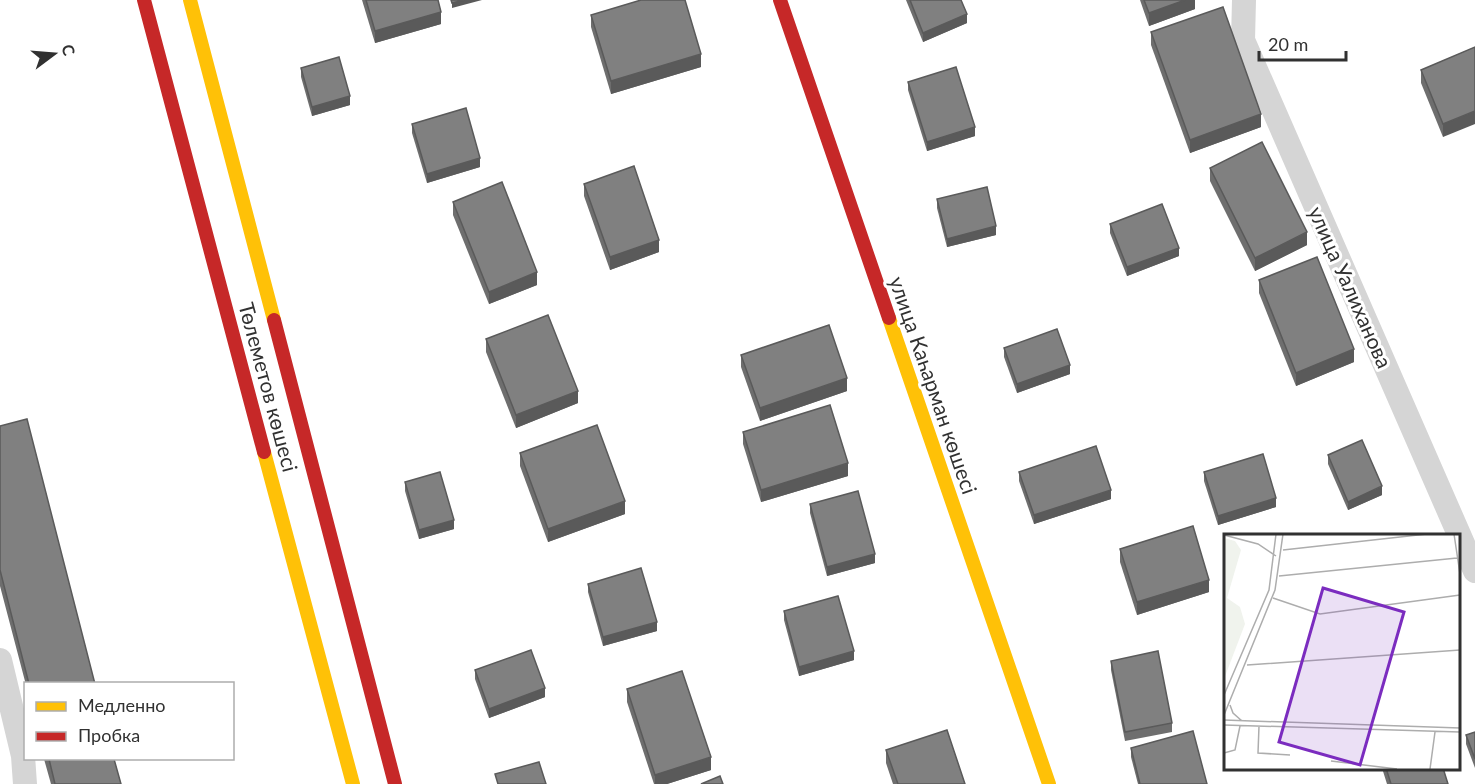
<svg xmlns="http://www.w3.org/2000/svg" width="1475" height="784" font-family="Lato,sans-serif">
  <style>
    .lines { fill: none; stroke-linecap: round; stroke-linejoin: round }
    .street { stroke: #d5d5d5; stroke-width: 24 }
    .slow { stroke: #ffc107; stroke-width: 14 }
    .jam { stroke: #c62828; stroke-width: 14 }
    .wall { fill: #6e6e6e }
    .shaded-wall { fill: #5a5a5a }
    .building { fill: #808080; stroke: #5a5a5a; stroke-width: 1.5 }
    .labels { text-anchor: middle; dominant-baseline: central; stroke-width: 6; stroke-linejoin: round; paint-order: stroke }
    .street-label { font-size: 21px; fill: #313131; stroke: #fff }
    .inset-road { fill: none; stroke: #adadad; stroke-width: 1.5 }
    .view { fill: #7b2cbf; fill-opacity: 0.15; stroke: #7b2cbf; stroke-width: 3 }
    .inset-edge { fill: none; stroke: #313131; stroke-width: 3 }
  </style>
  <rect width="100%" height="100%" fill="#fff"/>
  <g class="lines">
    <!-- street -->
    <g class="street">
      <polyline points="1244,0 1243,40 1475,571"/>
      <polyline points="0,660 23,756 25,784"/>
    </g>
    <!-- slow -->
    <g class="slow">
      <polyline points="190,0 274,320"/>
      <polyline points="889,318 1049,784"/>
      <polyline points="264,452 353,784"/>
    </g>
    <!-- jam -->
    <g class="jam">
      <polyline points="144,0 264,452"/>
      <polyline points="780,0 889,318"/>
      <polyline points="274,320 395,784"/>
    </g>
  </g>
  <!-- wall -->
  <g class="wall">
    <polygon points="362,0 438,0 441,24 375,43"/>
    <polygon points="906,0 961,0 967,23 923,42"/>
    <polygon points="1140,0 1195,0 1195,9 1149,26"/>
    <polygon points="591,15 701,67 611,94 591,27"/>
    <polygon points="1151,32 1261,127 1190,153 1151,45"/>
    <polygon points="1475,47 1443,137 1421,83 1421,70"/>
    <polygon points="301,68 350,105 312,116 301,77"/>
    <polygon points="908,82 975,136 927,151 908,90"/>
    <polygon points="412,124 480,167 427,183 412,133"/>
    <polygon points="1210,168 1307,245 1255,271 1210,181"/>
    <polygon points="584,184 659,252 610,270 584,196"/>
    <polygon points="937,199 996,235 947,247 937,208"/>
    <polygon points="453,202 537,285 489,304 453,215"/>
    <polygon points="1110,224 1179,256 1127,276 1110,233"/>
    <polygon points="1259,280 1354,362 1296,386 1259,293"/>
    <polygon points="486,339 578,403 516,428 486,352"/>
    <polygon points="1004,348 1070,374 1017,393 1004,357"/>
    <polygon points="741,355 847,391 760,421 741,367"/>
    <polygon points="0,426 95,684 26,684 26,685 0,586"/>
    <polygon points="743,432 848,476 761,502 743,444"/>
    <polygon points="520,453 625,514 548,542 520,466"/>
    <polygon points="1328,455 1382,495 1348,510 1328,464"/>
    <polygon points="1019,472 1111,499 1034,524 1019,481"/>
    <polygon points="1204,472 1276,507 1218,525 1204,481"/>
    <polygon points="405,482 454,529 419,539 405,491"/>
    <polygon points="810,504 875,563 827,576 810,513"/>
    <polygon points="1120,549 1209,592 1137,615 1120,562"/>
    <polygon points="588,584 657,631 603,646 588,592"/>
    <polygon points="784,611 854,660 799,676 784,620"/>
    <polygon points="1111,661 1172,723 1172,732 1125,741 1111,670"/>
    <polygon points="475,670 545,697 489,718 475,679"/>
    <polygon points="627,689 711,770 667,784 654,784 627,702"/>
    <polygon points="1475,732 1475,768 1466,744 1466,735"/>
    <polygon points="1131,748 1207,784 1138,784 1131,757"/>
    <polygon points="886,750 965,784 893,784 886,763"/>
    <polygon points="44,759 114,759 121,784 51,784"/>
    <polygon points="1382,768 1443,768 1448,784 1387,784"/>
  </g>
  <!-- shaded-wall -->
  <g class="shaded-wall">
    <polygon points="464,0 482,0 452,8 452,3"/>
    <polygon points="1185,0 1195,0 1195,9 1149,26 1149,13"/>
    <polygon points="441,12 441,24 375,43 375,31"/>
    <polygon points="967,14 967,23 923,42 923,33"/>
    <polygon points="701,54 701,67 611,94 611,81"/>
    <polygon points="350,96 350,105 312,116 312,107"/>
    <polygon points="1475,111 1475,124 1443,137 1443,124"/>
    <polygon points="1261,114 1261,127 1190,153 1190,140"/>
    <polygon points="975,127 975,136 927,151 927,142"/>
    <polygon points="480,158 480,167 427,183 427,174"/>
    <polygon points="996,226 996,235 947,247 947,239"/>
    <polygon points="1307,232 1307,245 1255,271 1255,258"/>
    <polygon points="659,240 659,252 610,270 610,257"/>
    <polygon points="1179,248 1179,256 1127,276 1127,267"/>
    <polygon points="537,272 537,285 489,304 489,292"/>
    <polygon points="1354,349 1354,362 1296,386 1296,373"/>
    <polygon points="1070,365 1070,374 1017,393 1017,384"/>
    <polygon points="847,378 847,391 760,421 760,408"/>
    <polygon points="578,391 578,403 516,428 516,415"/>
    <polygon points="848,463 848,476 761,502 761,490"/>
    <polygon points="1382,486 1382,495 1348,510 1348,502"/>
    <polygon points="1111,490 1111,499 1034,524 1034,515"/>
    <polygon points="1276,498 1276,507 1218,525 1218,516"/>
    <polygon points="625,501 625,514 548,542 548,529"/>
    <polygon points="454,520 454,529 419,539 419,530"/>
    <polygon points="875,554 875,563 827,576 827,567"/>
    <polygon points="1209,580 1209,592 1137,615 1137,602"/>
    <polygon points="657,622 657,631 603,646 603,637"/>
    <polygon points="854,651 854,660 799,676 799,667"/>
    <polygon points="545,688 545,697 489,718 489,709"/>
    <polygon points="711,757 711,770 667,784 655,784 655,775"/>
  </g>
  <!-- building -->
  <g class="building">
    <polygon points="366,0 438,0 441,12 375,31"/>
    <polygon points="451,0 464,0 452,3"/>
    <polygon points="641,0 685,0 701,54 611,81 591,15"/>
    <polygon points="910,0 961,0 967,14 923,33"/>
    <polygon points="1144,0 1185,0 1149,13"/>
    <polygon points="1223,7 1261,114 1190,140 1151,32"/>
    <polygon points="1475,47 1475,111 1443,124 1421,70"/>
    <polygon points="339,57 350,96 312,107 301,68"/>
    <polygon points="956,67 975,127 927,142 908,82"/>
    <polygon points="466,108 480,158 427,174 412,124"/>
    <polygon points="1262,142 1307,232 1255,258 1210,168"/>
    <polygon points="634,166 659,240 610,257 584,184"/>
    <polygon points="502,182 537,272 489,292 453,202"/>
    <polygon points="987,187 996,226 947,239 937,199"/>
    <polygon points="1162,204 1179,248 1127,267 1110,224"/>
    <polygon points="1317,257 1354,349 1296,373 1259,280"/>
    <polygon points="548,315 578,391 516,415 486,339"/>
    <polygon points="829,325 847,378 760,408 741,355"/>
    <polygon points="1057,329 1070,365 1017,384 1004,348"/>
    <polygon points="830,405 848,463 761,490 743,432"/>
    <polygon points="27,419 95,684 29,684 0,570 0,426"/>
    <polygon points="597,425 625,501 548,529 520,453"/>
    <polygon points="1362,440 1382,486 1348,502 1328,455"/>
    <polygon points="1096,446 1111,490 1034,515 1019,472"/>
    <polygon points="1263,454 1276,498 1218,516 1204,472"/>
    <polygon points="440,472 454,520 419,530 405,482"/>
    <polygon points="858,491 875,554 827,567 810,504"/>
    <polygon points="1193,526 1209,580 1137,602 1120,549"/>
    <polygon points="641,568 657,622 603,637 588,584"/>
    <polygon points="838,596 854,651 799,667 784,611"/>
    <polygon points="531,650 545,688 489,709 475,670"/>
    <polygon points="1158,651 1172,723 1125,732 1111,661"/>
    <polygon points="682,671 711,757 655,775 627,689"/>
    <polygon points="947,730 965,784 898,784 886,750"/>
    <polygon points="1193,731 1207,784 1140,784 1131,748"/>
    <polygon points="1475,732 1475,759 1466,735"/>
    <polygon points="49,759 114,759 121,784 55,784"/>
    <polygon points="539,762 546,784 498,784 495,774"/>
    <polygon points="1386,768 1443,768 1448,784 1391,784"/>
    <polygon points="720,776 723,784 701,784"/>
  </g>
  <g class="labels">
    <!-- street labels -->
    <g class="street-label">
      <text transform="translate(1351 287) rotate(66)">улица Уалиханова</text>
      <text transform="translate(934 385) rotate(71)">улица Каһарман көшесі</text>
      <text transform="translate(269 387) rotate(75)">Төлеметов көшесі</text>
    </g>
  </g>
  <!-- overview -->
  <g transform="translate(1224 534)">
    <rect width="236" height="236" fill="#fff"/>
    <path d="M 0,4 L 11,7 L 17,16 L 3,64 L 16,73 L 21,90 L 0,145 Z" fill="#f0f3ed"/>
    <path class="inset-road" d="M 230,0 L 236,40M 0,1 L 34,10 L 52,22M 59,16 L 203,0M 55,42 L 233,24M 49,64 L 96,80 L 236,61M 23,131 L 236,116M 0,161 L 45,56 L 52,0M 6,171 L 9,179 L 18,187M 0,181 L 51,56 L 59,0M 0,186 L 236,194M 0,191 L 236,198M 35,192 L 34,219 L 66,221M 0,219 L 11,216 L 16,192M 107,227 L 173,235M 206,235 L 211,198"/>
    <path class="view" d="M 99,54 L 180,78 L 136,231 L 55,208 Z"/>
    <rect width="236" height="236" class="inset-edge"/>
  </g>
  <!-- legend -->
  <rect x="24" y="682" width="210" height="78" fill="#ffffff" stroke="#adadad" stroke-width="1.5"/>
  <rect x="36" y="702" width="30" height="9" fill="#ffc107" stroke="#adadad" stroke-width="1.5"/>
  <text x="78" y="712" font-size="18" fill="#313131">Медленно</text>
  <rect x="36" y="732" width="30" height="9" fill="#c62828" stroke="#adadad" stroke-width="1.5"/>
  <text x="78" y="742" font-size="18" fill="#313131">Пробка</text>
  <!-- north arrow -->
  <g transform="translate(54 54) rotate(74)" stroke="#ffffff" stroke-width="4.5" paint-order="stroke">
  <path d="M0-4.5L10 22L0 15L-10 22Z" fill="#313131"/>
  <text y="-9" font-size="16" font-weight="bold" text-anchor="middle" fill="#313131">С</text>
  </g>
  <!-- scale -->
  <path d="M1259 51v9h87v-9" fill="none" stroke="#313131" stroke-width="3"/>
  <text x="1268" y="51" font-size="18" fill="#313131" stroke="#ffffff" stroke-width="4.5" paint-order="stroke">20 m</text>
</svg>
